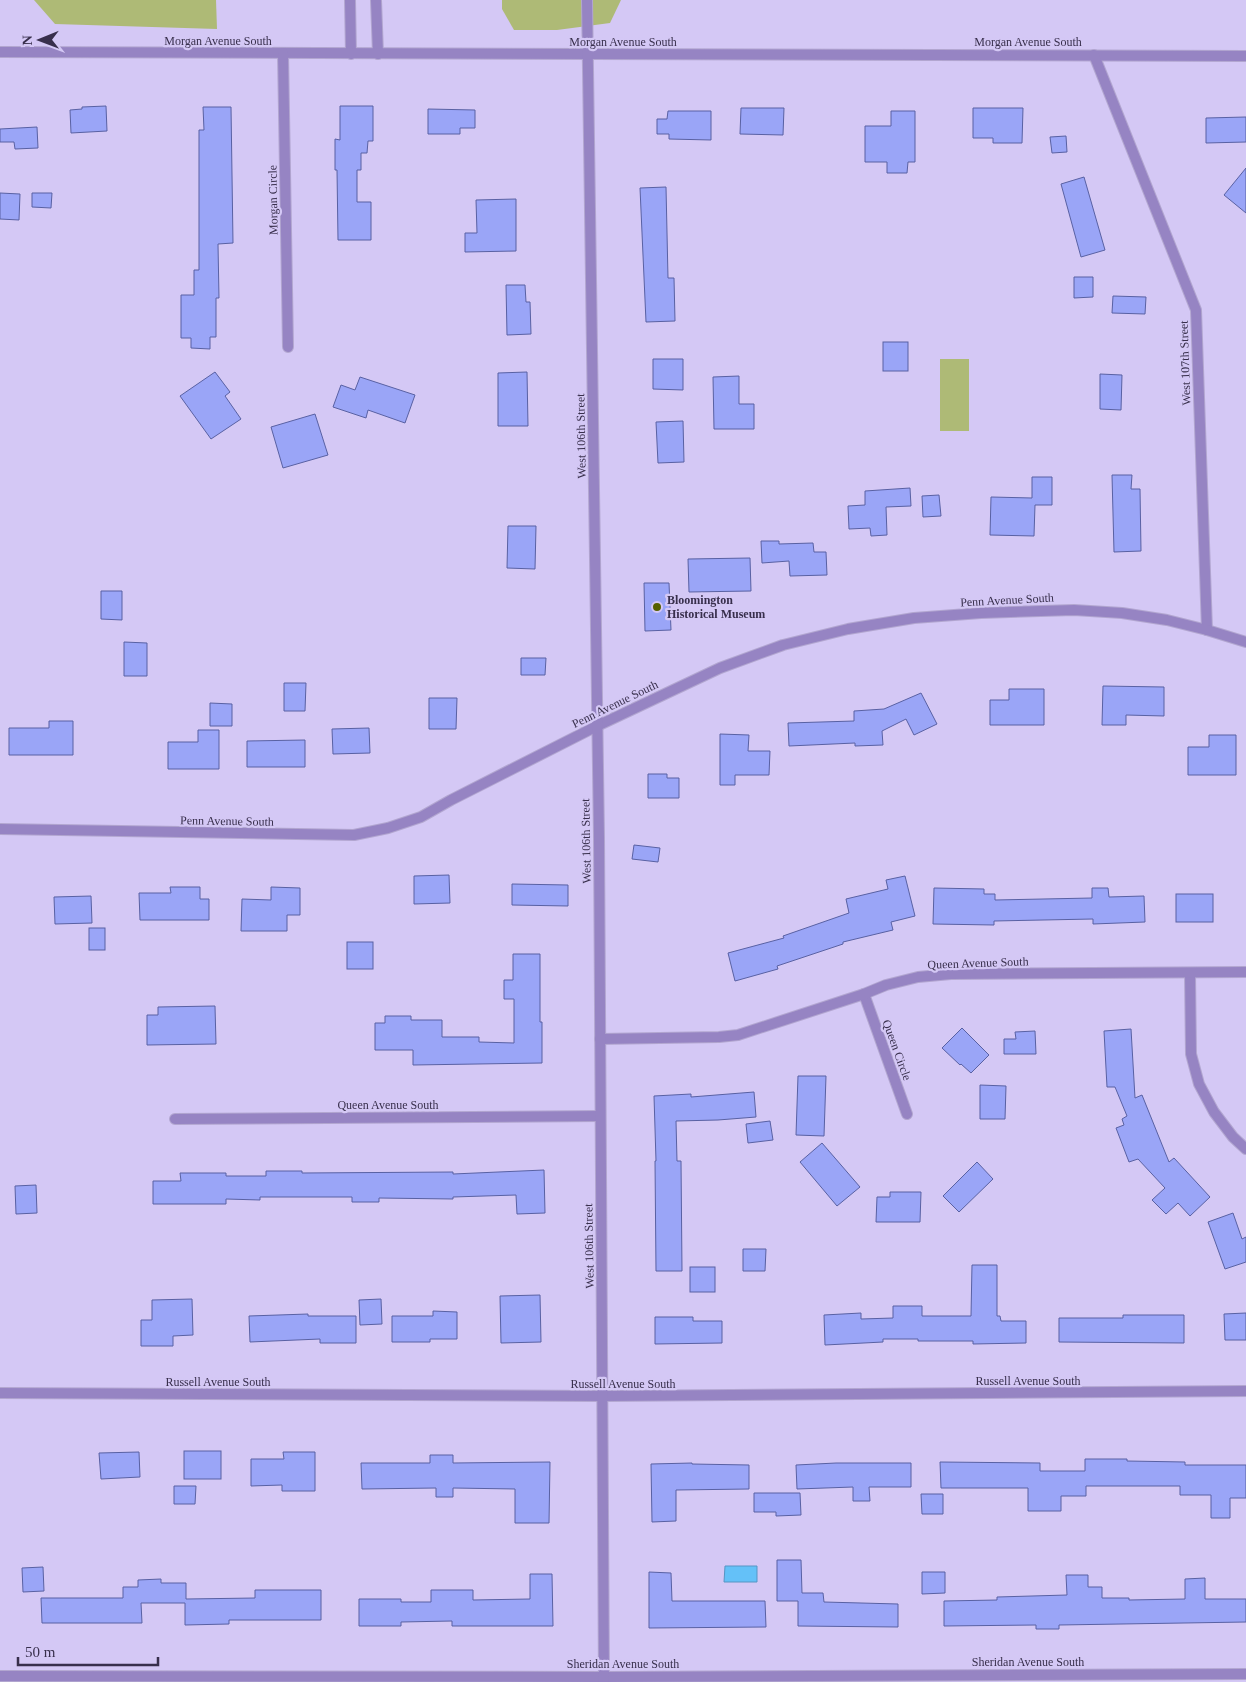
<svg xmlns="http://www.w3.org/2000/svg" width="1246" height="1682" font-family="Georgia,serif">
  <style>
    .green { fill: #aeba76 }
    .water { fill: #64c1f8; stroke: #5795c4 }
    .building { fill: #9aa5f7; stroke: #5961a3 }
    .lines { fill: none; stroke-linecap: round; stroke-linejoin: round }
    .minor-casing { stroke: #b2a6d0; stroke-width: 12 }
    .tertiary-casing { stroke: #b2a6d0; stroke-width: 12 }
    .minor { stroke: #9684c3; stroke-width: 10 }
    .tertiary { stroke: #9684c3; stroke-width: 10 }
    .poi-dot { fill: #566000; stroke: #d4c8f5; stroke-width: 2 }
    .labels { text-anchor: middle; dominant-baseline: central; stroke-width: 4.5; stroke-linejoin: round; paint-order: stroke }
    .street-label { font-size: 12px; fill: #382f4c; stroke: #d4c8f5 }
    .poi-label { font-size: 12px; font-weight: bold; fill: #382f4c; stroke: #d4c8f5; text-anchor: start }
  </style>
  <rect width="100%" height="100%" fill="#d4c8f5"/>
  <!-- green -->
  <g class="green">
    <polygon points="34,0 216,0 217,29 55,24"/>
    <polygon points="502,0 621,0 610,23 557,30 514,30 502,9"/>
    <rect x="940" y="359" width="29" height="72"/>
  </g>
  <!-- water -->
  <polygon class="water" points="725,1566 757,1566 757,1582 724,1582"/>
  <!-- building -->
  <g class="building">
    <polygon points="106,106 107,131 71,133 70,110 82,109 82,107"/>
    <polygon points="340,106 373,106 373,141 368,141 367,153 361,153 361,170 357,170 357,202 371,202 371,240 338,240 337,170 335,170 335,139 340,140"/>
    <polygon points="203,107 231,107 233,243 218,244 219,298 216,298 216,337 210,337 210,349 191,348 191,338 181,338 181,295 194,295 194,270 199,270 199,130 204,130"/>
    <polygon points="741,108 784,108 783,135 740,134"/>
    <polygon points="973,108 1023,108 1022,143 993,143 993,138 973,138"/>
    <polygon points="428,109 475,110 475,128 460,128 460,134 428,134"/>
    <polygon points="668,111 711,111 711,140 669,139 669,134 657,134 657,119 667,119"/>
    <polygon points="891,111 915,111 915,162 908,162 907,173 887,173 887,162 865,162 865,126 891,126"/>
    <polygon points="1246,117 1246,142 1206,143 1206,118"/>
    <polygon points="37,127 38,148 15,149 14,142 0,142 0,129"/>
    <polygon points="1066,136 1067,152 1052,153 1050,137"/>
    <polygon points="1246,168 1246,213 1224,195"/>
    <polygon points="1084,177 1105,250 1081,257 1061,184"/>
    <polygon points="666,187 668,278 674,278 675,321 646,322 640,188"/>
    <polygon points="0,193 20,194 19,220 0,219"/>
    <polygon points="32,193 52,193 51,208 32,207"/>
    <polygon points="516,199 516,251 465,252 465,233 477,233 476,200"/>
    <polygon points="1074,277 1093,277 1093,297 1074,298"/>
    <polygon points="506,285 525,285 526,302 530,302 531,334 507,335"/>
    <polygon points="1113,296 1146,297 1145,314 1112,313"/>
    <rect x="883" y="342" width="25" height="29"/>
    <polygon points="653,359 683,359 683,390 653,389"/>
    <polygon points="215,372 230,392 225,396 241,419 211,439 180,396"/>
    <polygon points="527,372 528,426 498,426 498,373"/>
    <polygon points="1100,374 1122,375 1121,410 1100,409"/>
    <polygon points="739,376 739,404 754,404 754,429 714,429 713,377"/>
    <polygon points="360,377 415,395 405,423 368,410 366,418 333,407 341,385 355,390"/>
    <polygon points="315,414 328,455 283,468 271,427"/>
    <polygon points="683,421 684,462 658,463 656,422"/>
    <polygon points="1112,475 1132,475 1131,489 1140,489 1141,551 1114,552"/>
    <polygon points="1032,477 1052,477 1052,505 1035,505 1034,536 990,535 991,497 1032,498"/>
    <polygon points="910,488 911,506 886,507 887,535 871,536 870,528 849,529 848,506 865,505 865,491"/>
    <polygon points="939,495 941,516 923,517 922,496"/>
    <polygon points="508,526 536,526 535,569 507,568"/>
    <polygon points="761,541 779,541 779,544 813,543 814,552 826,552 827,575 790,576 789,561 762,563"/>
    <polygon points="750,558 751,591 689,592 688,559"/>
    <polygon points="644,583 669,583 671,630 645,631"/>
    <polygon points="101,591 122,591 122,620 101,619"/>
    <polygon points="124,642 147,643 147,676 124,676"/>
    <polygon points="521,658 546,658 545,675 521,675"/>
    <polygon points="284,683 306,683 305,711 284,711"/>
    <polygon points="1103,686 1164,687 1164,716 1126,715 1126,725 1102,725"/>
    <polygon points="1009,689 1044,689 1044,725 990,725 990,700 1009,700"/>
    <polygon points="921,693 937,724 914,735 906,719 882,731 883,745 855,746 855,743 789,746 788,723 854,721 854,711 884,709"/>
    <polygon points="429,698 457,698 456,729 429,729"/>
    <polygon points="210,703 232,704 232,726 210,726"/>
    <polygon points="49,721 73,721 73,755 9,755 9,728 49,728"/>
    <polygon points="369,728 370,753 333,754 332,729"/>
    <polygon points="198,730 219,730 219,769 168,769 168,742 198,742"/>
    <polygon points="720,734 749,735 748,751 770,751 769,775 735,775 735,785 720,785"/>
    <polygon points="1209,735 1236,735 1236,775 1188,775 1188,747 1209,747"/>
    <polygon points="305,740 305,767 247,767 247,741"/>
    <polygon points="648,774 667,774 667,778 679,778 679,798 648,798"/>
    <polygon points="634,845 660,848 658,862 632,859"/>
    <polygon points="449,875 450,903 414,904 414,876"/>
    <polygon points="905,876 915,916 891,922 893,930 843,942 843,944 777,966 778,969 735,981 728,953 784,938 783,936 849,913 846,899 888,889 886,880"/>
    <polygon points="512,884 568,885 568,906 512,905"/>
    <polygon points="170,887 200,887 200,899 209,899 209,920 140,920 139,893 171,893"/>
    <polygon points="271,887 300,888 300,915 287,915 287,931 241,931 242,899 271,900"/>
    <polygon points="934,888 984,889 984,894 995,894 995,900 1092,898 1092,888 1108,888 1109,897 1144,896 1145,922 1093,924 1093,919 994,921 994,925 933,924"/>
    <rect x="1176" y="894" width="37" height="28"/>
    <polygon points="91,896 92,923 55,924 54,897"/>
    <rect x="89" y="928" width="16" height="22"/>
    <rect x="347" y="942" width="26" height="27"/>
    <polygon points="513,954 540,954 540,1022 542,1022 542,1063 413,1065 413,1050 375,1050 375,1023 385,1023 385,1016 411,1016 411,1020 442,1020 442,1037 479,1037 479,1042 514,1043 514,999 504,999 504,980 513,980"/>
    <polygon points="215,1006 216,1044 147,1045 147,1015 158,1015 158,1007"/>
    <polygon points="962,1028 989,1055 971,1073 961,1064 960,1065 942,1048"/>
    <polygon points="1131,1029 1135,1098 1142,1095 1169,1162 1174,1158 1210,1197 1190,1216 1178,1203 1166,1214 1152,1200 1165,1188 1138,1159 1129,1162 1116,1128 1124,1125 1122,1119 1127,1116 1115,1087 1107,1087 1104,1031"/>
    <polygon points="1035,1031 1036,1054 1004,1054 1004,1039 1016,1039 1015,1032"/>
    <polygon points="798,1076 826,1076 824,1136 796,1135"/>
    <polygon points="980,1085 1006,1086 1005,1119 980,1119"/>
    <polygon points="754,1092 756,1117 718,1120 676,1121 677,1161 681,1161 682,1271 656,1271 655,1161 656,1161 654,1096 691,1094 691,1097"/>
    <polygon points="770,1121 773,1140 748,1143 746,1124"/>
    <polygon points="822,1143 860,1187 837,1206 800,1162"/>
    <polygon points="977,1162 993,1179 959,1212 943,1196"/>
    <polygon points="544,1170 545,1213 517,1214 516,1195 453,1197 453,1199 379,1198 379,1202 352,1202 352,1197 260,1197 260,1200 226,1199 226,1204 153,1204 153,1181 181,1181 180,1173 226,1173 226,1176 266,1176 266,1171 302,1171 302,1173 453,1172 453,1174"/>
    <polygon points="36,1185 37,1213 16,1214 15,1186"/>
    <polygon points="890,1192 921,1192 920,1222 876,1222 877,1197 890,1197"/>
    <polygon points="1233,1213 1242,1239 1246,1237 1246,1262 1225,1269 1208,1222"/>
    <polygon points="743,1249 766,1249 765,1271 743,1271"/>
    <polygon points="972,1265 997,1265 997,1316 1000,1316 1001,1321 1026,1321 1026,1343 973,1344 973,1341 918,1341 918,1339 883,1339 883,1342 825,1345 824,1315 861,1313 861,1319 893,1318 893,1306 922,1306 922,1316 971,1316"/>
    <rect x="690" y="1267" width="25" height="25"/>
    <polygon points="540,1295 541,1342 501,1343 500,1296"/>
    <polygon points="192,1299 193,1335 173,1336 173,1346 141,1346 141,1320 152,1320 152,1300"/>
    <polygon points="381,1299 382,1324 360,1325 359,1300"/>
    <polygon points="433,1311 457,1312 457,1339 430,1339 430,1342 392,1342 392,1316 433,1316"/>
    <polygon points="1246,1313 1246,1340 1225,1340 1224,1314"/>
    <polygon points="308,1314 308,1316 356,1316 356,1343 320,1343 320,1339 250,1342 249,1316"/>
    <polygon points="1123,1315 1184,1315 1184,1343 1059,1342 1059,1318 1123,1318"/>
    <polygon points="655,1317 693,1317 693,1321 722,1321 722,1343 655,1344"/>
    <rect x="184" y="1451" width="37" height="28"/>
    <polygon points="139,1452 140,1477 101,1479 99,1453"/>
    <polygon points="283,1452 315,1452 315,1491 282,1491 282,1485 251,1486 251,1459 284,1459"/>
    <polygon points="430,1455 453,1455 453,1463 550,1462 549,1523 515,1523 515,1489 453,1488 453,1497 436,1497 436,1488 362,1489 361,1463 430,1463"/>
    <polygon points="1085,1459 1127,1459 1127,1461 1185,1462 1185,1465 1246,1465 1246,1498 1230,1498 1230,1518 1211,1518 1211,1495 1180,1495 1180,1486 1086,1486 1086,1496 1061,1496 1061,1511 1028,1511 1028,1488 941,1488 940,1462 1040,1463 1040,1471 1085,1471"/>
    <polygon points="692,1463 692,1464 749,1465 749,1489 676,1490 676,1521 652,1522 651,1464"/>
    <polygon points="836,1463 911,1463 911,1487 869,1487 870,1501 853,1501 853,1487 797,1489 796,1465"/>
    <polygon points="174,1486 196,1486 195,1504 174,1504"/>
    <polygon points="754,1493 800,1493 801,1515 776,1516 776,1512 754,1512"/>
    <polygon points="921,1494 943,1494 943,1514 922,1514"/>
    <polygon points="777,1560 801,1560 802,1593 823,1593 824,1602 898,1604 898,1627 798,1626 798,1601 777,1601"/>
    <polygon points="43,1567 44,1591 23,1592 22,1568"/>
    <polygon points="649,1572 671,1573 672,1601 765,1601 766,1627 649,1628"/>
    <polygon points="922,1572 945,1572 945,1593 922,1594"/>
    <polygon points="530,1574 552,1574 553,1626 452,1626 452,1621 401,1622 401,1626 359,1626 359,1599 401,1599 401,1602 431,1602 431,1590 473,1590 473,1600 530,1599"/>
    <polygon points="1066,1575 1088,1575 1088,1587 1102,1587 1102,1598 1129,1598 1129,1600 1185,1599 1185,1579 1205,1578 1205,1599 1246,1599 1246,1622 1059,1625 1059,1629 1036,1629 1036,1625 944,1626 944,1601 997,1600 997,1597 1067,1595"/>
    <polygon points="161,1579 161,1583 186,1583 186,1599 255,1598 255,1590 321,1590 321,1620 229,1620 229,1624 185,1625 185,1603 141,1603 142,1623 42,1623 41,1598 123,1598 123,1587 138,1587 138,1580"/>
  </g>
  <g class="lines">
    <!-- minor casing -->
    <g class="minor-casing">
      <g id="minor">
        <polyline points="350,0 351,54"/>
        <polyline points="376,0 378,54"/>
        <polyline points="0,52 1246,56"/>
        <polyline points="283,53 288,347"/>
        <polyline points="1094,55 1196,310 1207,630"/>
        <polyline points="0,829 354,835 388,828 421,817 451,800 597,726 720,668 783,645 848,629 914,618 981,613 1074,610 1122,613 1167,620 1207,630 1246,642"/>
        <polyline points="1190,973 1191,1054 1199,1084 1214,1112 1233,1137 1246,1149"/>
        <polyline points="864,994 907,1114"/>
        <polyline points="600,1039 719,1037 738,1035 864,994 886,985 918,977 951,974 1246,972"/>
        <polyline points="175,1119 600,1116"/>
        <polyline points="0,1393 603,1396 1246,1391"/>
        <polyline points="0,1676 604,1677 1246,1674"/>
      </g>
    </g>
    <!-- tertiary casing -->
    <g class="tertiary-casing">
      <polyline id="tertiary" points="587,0 599,838 604,1682"/>
    </g>
    <!-- minor -->
    <use href="#minor" class="minor"/>
    <!-- tertiary -->
    <use href="#tertiary" class="tertiary"/>
  </g>
  <!-- markers -->
  <circle class="poi-dot" cx="657" cy="607" r="5"/>
  <g class="labels">
    <!-- street labels -->
    <g class="street-label">
      <text x="218" y="41">Morgan Avenue South</text>
      <text x="623" y="42">Morgan Avenue South</text>
      <text x="1028" y="42">Morgan Avenue South</text>
      <text transform="translate(273 200) rotate(-91)">Morgan Circle</text>
      <text transform="translate(1185 363) rotate(-92)">West 107th Street</text>
      <text transform="translate(581 436) rotate(-91)">West 106th Street</text>
      <text transform="translate(1007 600) rotate(-3)">Penn Avenue South</text>
      <text transform="translate(615 704) rotate(-26)">Penn Avenue South</text>
      <text transform="translate(227 821) rotate(1)">Penn Avenue South</text>
      <text transform="translate(586 841) rotate(-91)">West 106th Street</text>
      <text transform="translate(978 963) rotate(-2)">Queen Avenue South</text>
      <text transform="translate(897 1050) rotate(70)">Queen Circle</text>
      <text x="388" y="1105">Queen Avenue South</text>
      <text transform="translate(589 1246) rotate(-91)">West 106th Street</text>
      <text x="1028" y="1381">Russell Avenue South</text>
      <text x="218" y="1382">Russell Avenue South</text>
      <text x="623" y="1384">Russell Avenue South</text>
      <text x="1028" y="1662">Sheridan Avenue South</text>
      <text x="623" y="1664">Sheridan Avenue South</text>
    </g>
    <!-- poi labels -->
    <g class="poi-label">
      <text x="667" y="600">Bloomington<tspan x="667" dy="14">Historical Museum</tspan></text>
    </g>
  </g>
  <!-- north arrow -->
  <g transform="translate(40 40) rotate(269)" stroke="#d4c8f5" stroke-width="4" paint-order="stroke">
  <path d="M0-4L9 19L0 12L-9 19Z" fill="#382f4c"/>
  <text y="-8" font-size="14" font-weight="bold" text-anchor="middle" fill="#382f4c">N</text>
  </g>
  <!-- scale -->
  <path d="M18 1657v8h140v-8" fill="none" stroke="#382f4c" stroke-width="2.5"/>
  <text x="25" y="1657" font-size="15" fill="#382f4c" stroke="#d4c8f5" stroke-width="4" paint-order="stroke">50 m</text>
</svg>
